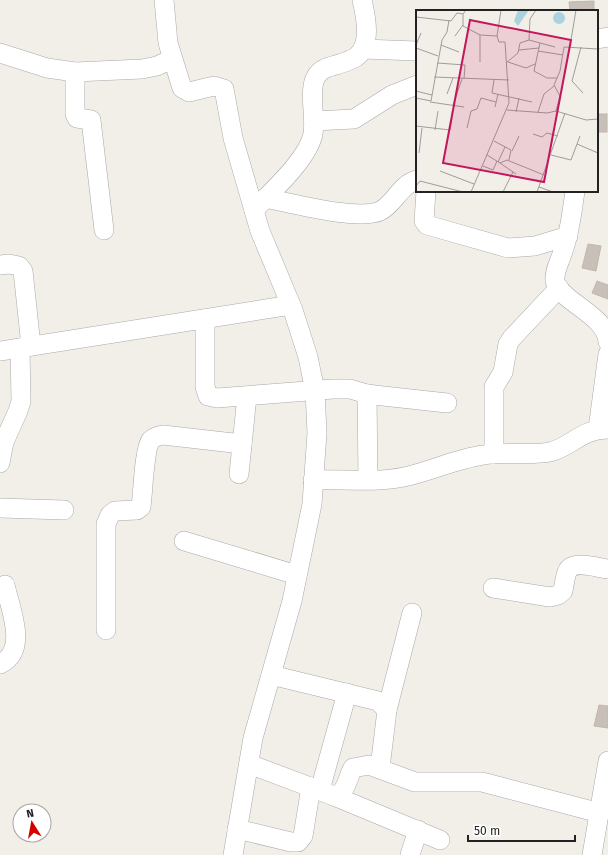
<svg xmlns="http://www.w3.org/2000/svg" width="608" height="855" font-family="'Fira Sans',sans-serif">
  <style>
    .building { fill: #c7bfb8; stroke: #c4b6ab }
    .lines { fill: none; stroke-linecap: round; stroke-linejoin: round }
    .minor-casing { stroke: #a9a9a9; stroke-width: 20 }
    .minor { stroke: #fff; stroke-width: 19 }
    .inset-road { fill: none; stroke: #9f9d99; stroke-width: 1 }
    .view { fill: #c2185b; fill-opacity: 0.15; stroke: #c2185b; stroke-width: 2 }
    .inset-edge { fill: none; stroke: #222; stroke-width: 2 }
  </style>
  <rect width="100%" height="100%" fill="#f2efe9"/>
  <!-- building -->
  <g class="building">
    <polygon points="594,1 594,11 570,11 569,2"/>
    <rect x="597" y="114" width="10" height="18"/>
    <polygon points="588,244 601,246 596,271 582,268"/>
    <polygon points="597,281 608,285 608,299 592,293"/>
    <polygon points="599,705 608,706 608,728 594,726"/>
  </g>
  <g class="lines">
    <!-- minor casing -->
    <g class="minor-casing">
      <g id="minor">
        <polyline points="164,0 168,43 182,88 189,92 214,86 224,89 233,138 260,231 293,310 308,357 315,391 317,433 312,504 292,601 253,738 233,855"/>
        <polyline points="597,39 608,37"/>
        <polyline points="363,49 417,51"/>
        <polyline points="0,53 47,68 75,72 142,69 157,66 172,59"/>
        <polyline points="75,72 75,114 77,118 91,120 104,230"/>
        <polyline points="314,121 354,119 392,95 417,85"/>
        <polyline points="426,191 424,221 427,225 508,248 535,246 568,236"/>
        <path d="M 575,191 C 572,213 569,236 561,257 C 558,265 554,273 555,281 C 559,301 607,315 608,342"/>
        <path d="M 265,198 C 291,203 357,221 380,211 C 395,204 399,185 417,180"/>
        <path d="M 254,210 C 272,191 308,159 313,134 C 316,117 308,90 316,77 C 320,69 328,67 336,65 C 342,63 350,61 356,57 C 372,45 366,17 362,0"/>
        <polyline points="0,265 9,264 19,266 23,271 31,346"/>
        <polyline points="205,319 205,387 208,396 217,398 333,389 350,389 367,394 383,396 447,403"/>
        <polyline points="0,351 291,305"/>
        <polyline points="367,394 368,479"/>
        <polyline points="598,429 608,354"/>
        <polyline points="494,454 494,387 503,372 508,344 512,338 559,288"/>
        <polyline points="0,463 4,442 18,411 21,401 20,348"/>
        <polyline points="239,474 247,396"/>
        <path d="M 313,480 C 343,479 375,483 404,477 C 431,471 456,459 483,455 C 505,451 530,456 550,452 C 573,446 581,429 608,429"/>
        <polyline points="0,508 64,510"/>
        <polyline points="184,541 297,575"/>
        <path d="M 493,588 L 550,597 L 558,595 L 563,591 C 564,585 565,578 567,572 C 572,559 598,568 608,569"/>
        <path d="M 106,630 L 106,524 L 110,515 L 115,511 L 137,510 L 141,507 C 143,493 144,449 151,440 C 154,437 158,436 163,435 L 242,444"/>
        <path d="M 0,664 C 29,651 10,608 5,585"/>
        <polyline points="271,675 378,701 387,710 380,768"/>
        <polyline points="387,710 412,613"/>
        <path d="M 249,764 L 334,796 C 347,793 347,778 353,768 L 369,765 L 415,782 L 482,782 L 600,813"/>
        <polyline points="320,790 347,693"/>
        <polyline points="334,796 440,840"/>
        <polyline points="237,829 291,842 298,842 303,836 311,787"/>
        <polyline points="410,855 418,830"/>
        <polyline points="592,855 608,761"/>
      </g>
    </g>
    <!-- minor -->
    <use href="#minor" class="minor"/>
  </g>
  <!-- overview -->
  <g transform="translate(416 10)">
    <rect width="182" height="182" fill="#f2efe9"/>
    <path d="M 102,0 L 113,0 L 102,16 L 98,11 ZM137 8a6 6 0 1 1 12 0a6 6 0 1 1-12 0Z" fill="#aad3df"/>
    <path class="inset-road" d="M 47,4 L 47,16 L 64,25 L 81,26M 0,7 L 35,11 L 41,3 L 47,4 L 50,0M 39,26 L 47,15M 113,30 L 139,37M 124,33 L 118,61 L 131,68 L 141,68M 0,35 L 5,23M 25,35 L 43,42M 154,36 L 160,0M 165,37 L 156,71 L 167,83M 0,38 L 22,46M 103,40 L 123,38M 122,41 L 147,45M 64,52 L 64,25M 92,52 L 110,58 L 119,54M 21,53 L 49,55 L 48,69M 90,53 L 102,43 L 104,33 L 113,30 L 114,9 L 120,0M 18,67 L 93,70M 78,70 L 76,83 L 116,92M 0,81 L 16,85M 31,84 L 37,68M 0,88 L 15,91 L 26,30 L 31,22 L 33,10M 14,92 L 48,97M 37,95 L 46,69M 79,97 L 82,84M 91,100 L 131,103 L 140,101 L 170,110 L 182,109M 140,101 L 144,86 L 138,75 L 144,61 L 148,37 L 182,39M 100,102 L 103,88M 122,102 L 128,84 L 138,76M 0,116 L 34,120 L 36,108M 51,118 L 55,101 L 61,99 L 65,88 L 80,92M 19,120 L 22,101M 117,124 L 126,127 L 131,123 L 142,126M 78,131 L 95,140 L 93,150M 161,134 L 182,143M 96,141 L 103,126M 3,143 L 6,118M 71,145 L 84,153 L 91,150 L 128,165M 135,145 L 155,150 L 164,126M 82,152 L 89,137M 84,153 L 100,164M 67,156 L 77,160 L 81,151M 24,161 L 58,174M 0,176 L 4,171 L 47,182M 123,177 L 137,182M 55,182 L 93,93 L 89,32 L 83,32 L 81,26 L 85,0M 87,182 L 97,162M 121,182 L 149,103"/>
    <path class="view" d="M 54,10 L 155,30 L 128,172 L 27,153 Z"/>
    <rect width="182" height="182" class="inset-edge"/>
  </g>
  <!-- north arrow -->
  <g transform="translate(32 823) rotate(349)"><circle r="19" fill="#ffffff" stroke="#a7a7a7"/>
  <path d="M0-3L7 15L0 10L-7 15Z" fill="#d40000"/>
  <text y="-6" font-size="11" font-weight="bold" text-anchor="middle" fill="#222222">N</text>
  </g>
  <!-- scale -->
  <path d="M468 835v6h107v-6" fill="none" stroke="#222222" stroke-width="2"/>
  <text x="474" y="835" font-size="12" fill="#222222" stroke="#ffffff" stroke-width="3" paint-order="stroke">50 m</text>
</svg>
